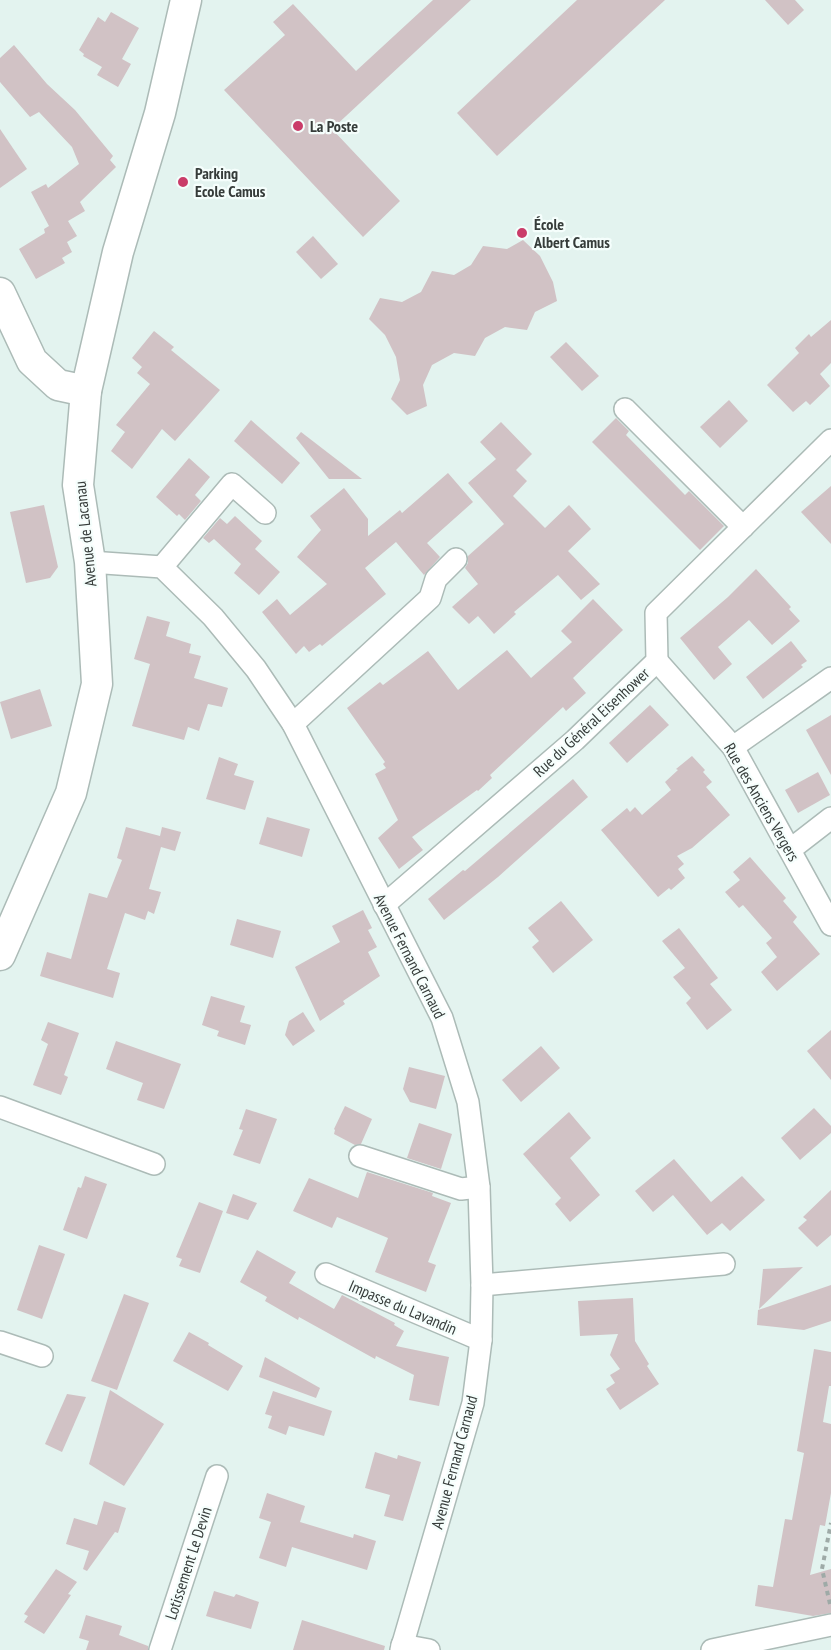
<svg xmlns="http://www.w3.org/2000/svg" width="831" height="1650" font-family="'PT Sans Narrow',sans-serif">
  <style>
    .building { fill: #d1c2c5 }
    .lines { fill: none; stroke-linecap: round; stroke-linejoin: round }
    .street-casing { stroke: #acbbb7; stroke-width: 24 }
    .secondary-casing { stroke: #acbbb7; stroke-width: 33 }
    .path { stroke: #9eaaa7; stroke-width: 4; stroke-dasharray: 4.5 4.5; stroke-linecap: butt }
    .street { stroke: #fff; stroke-width: 21 }
    .secondary { stroke: #fff; stroke-width: 30 }
    .poi-dot { fill: #ca3c69; stroke: #f5fefc; stroke-width: 2 }
    .labels { text-anchor: middle; dominant-baseline: central; stroke-width: 4.5; stroke-linejoin: round; paint-order: stroke }
    .poi-label { font-size: 16px; font-weight: bold; fill: #363c3a; stroke: #f5fefc; text-anchor: start }
    .street-label { font-size: 16px; fill: #363c3a; stroke: #f5fefc }
  </style>
  <rect width="100%" height="100%" fill="#e3f3ef"/>
  <!-- building -->
  <g class="building">
    <polygon points="433,0 471,0 332,129 400,201 363,237 224,90 285,35 273,22 293,4 356,71"/>
    <polygon points="577,0 665,0 497,156 457,113"/>
    <polygon points="765,0 795,0 804,10 788,25"/>
    <polygon points="111,12 139,28 122,59 131,64 118,87 97,75 102,67 83,56 84,54 79,50 98,17 105,22"/>
    <polygon points="14,45 47,84 75,110 113,156 110,160 116,167 80,202 85,211 68,221 77,236 67,242 72,252 62,258 65,263 36,279 19,249 45,233 44,229 49,226 31,192 46,184 48,188 79,164 72,147 39,112 30,117 0,82 0,58"/>
    <polygon points="0,129 27,169 0,188"/>
    <polygon points="313,236 338,264 321,279 296,252"/>
    <polygon points="523,240 540,256 553,282 557,301 535,312 527,330 505,327 485,338 475,356 454,353 432,365 423,385 427,406 407,415 391,399 400,380 396,357 385,335 369,319 380,298 402,302 421,292 432,271 454,275 471,265 483,246 507,249"/>
    <polygon points="831,320 831,363 820,374 830,386 810,405 806,401 793,412 767,385 799,353 795,348 809,334 811,337"/>
    <polygon points="154,331 174,347 171,350 220,390 175,441 162,429 132,469 111,451 125,432 116,425 150,384 137,373 142,367 132,358"/>
    <polygon points="566,342 599,376 582,391 550,357"/>
    <polygon points="729,400 748,421 720,448 700,427"/>
    <polygon points="616,418 629,431 626,435 685,495 689,491 724,526 700,550 592,442"/>
    <polygon points="251,420 300,463 282,484 234,441"/>
    <polygon points="501,422 532,454 516,470 527,481 513,496 545,528 569,505 591,529 568,551 600,584 581,600 558,575 514,612 516,614 494,634 478,616 469,624 452,607 478,584 465,568 468,563 468,556 504,524 468,483 496,459 480,442"/>
    <polygon points="301,432 362,479 329,479 296,438"/>
    <polygon points="189,458 210,477 195,495 201,501 185,520 179,514 177,516 156,497"/>
    <polygon points="448,473 473,502 427,543 440,557 424,575 396,542 365,568 386,594 322,646 320,644 309,652 304,646 296,654 262,612 277,599 290,615 327,584 297,557 321,530 310,516 344,488 368,519 368,536 400,510 402,513"/>
    <polygon points="831,486 831,544 801,512"/>
    <polygon points="44,505 58,567 50,578 26,583 10,512"/>
    <polygon points="235,516 262,541 255,549 280,572 259,595 234,573 241,564 214,539 209,543 203,538 220,518 227,524"/>
    <polygon points="756,569 791,607 789,609 800,621 772,645 749,620 718,647 732,664 714,680 680,638 728,597"/>
    <polygon points="593,599 623,630 573,678 586,693 566,711 563,707 490,775 492,778 478,791 477,790 412,837 423,850 399,869 378,838 398,820 375,774 386,768 383,764 385,762 347,708 380,682 383,685 428,651 458,690 507,650 531,678 572,642 561,631"/>
    <polygon points="147,616 170,622 166,636 191,644 189,653 201,656 194,678 228,688 222,707 208,704 199,731 188,727 184,740 132,726 150,664 134,659"/>
    <polygon points="791,641 807,661 801,665 803,667 763,699 746,677"/>
    <polygon points="40,689 52,726 11,739 0,702"/>
    <polygon points="650,705 669,725 627,763 609,743"/>
    <polygon points="831,715 831,775 806,730"/>
    <polygon points="692,756 705,770 703,772 712,782 706,787 730,815 692,848 677,856 684,864 678,869 685,878 671,890 669,888 658,897 601,830 627,808 630,812 635,807 642,815 671,790 665,782 678,770 676,769"/>
    <polygon points="219,757 238,764 234,775 254,781 245,810 206,799"/>
    <polygon points="818,772 830,795 798,813 785,790"/>
    <polygon points="573,779 588,797 498,877 444,920 428,899 463,870 465,871"/>
    <polygon points="267,817 310,829 302,857 259,844"/>
    <polygon points="126,827 160,836 162,827 181,832 175,851 161,847 149,889 161,892 154,914 148,911 145,920 125,913 107,969 120,973 113,998 40,976 47,952 71,959 89,893 107,898 122,860 117,858"/>
    <polygon points="750,857 786,898 783,901 797,917 793,922 820,954 777,991 761,972 777,957 766,943 772,938 743,905 739,908 725,892 740,880 733,872"/>
    <polygon points="561,901 593,940 553,973 532,947 539,941 528,928"/>
    <polygon points="363,910 372,928 368,930 377,947 368,952 380,976 343,1001 345,1004 320,1021 295,967 340,942 332,926"/>
    <polygon points="237,919 281,931 273,958 230,945"/>
    <polygon points="679,928 718,978 710,984 732,1010 707,1030 686,1003 691,998 673,977 685,968 662,941"/>
    <polygon points="211,996 245,1006 240,1022 251,1025 245,1045 217,1036 219,1031 202,1025"/>
    <polygon points="303,1012 315,1031 293,1046 285,1035 289,1021"/>
    <polygon points="48,1022 79,1033 64,1075 68,1077 61,1095 33,1085 48,1044 41,1040"/>
    <polygon points="831,1030 831,1080 807,1051"/>
    <polygon points="116,1041 181,1064 164,1109 137,1100 143,1083 106,1069"/>
    <polygon points="541,1046 560,1068 521,1102 502,1080"/>
    <polygon points="409,1067 445,1076 436,1109 410,1102 403,1089"/>
    <polygon points="345,1106 372,1119 361,1144 355,1145 334,1134 335,1130 334,1129"/>
    <polygon points="814,1108 831,1126 831,1133 800,1160 781,1138"/>
    <polygon points="246,1109 277,1119 260,1164 233,1155 243,1130 239,1129"/>
    <polygon points="569,1112 591,1138 570,1158 600,1195 570,1222 555,1204 561,1198 523,1154"/>
    <polygon points="419,1123 452,1134 441,1169 407,1158"/>
    <polygon points="674,1159 711,1202 742,1176 765,1200 730,1231 722,1223 707,1235 673,1195 653,1212 635,1191"/>
    <polygon points="367,1172 433,1193 432,1196 451,1203 428,1262 436,1265 426,1292 375,1272 388,1238 337,1217 332,1228 293,1211 309,1178 358,1198"/>
    <polygon points="85,1176 107,1184 87,1239 63,1230 78,1187 81,1188"/>
    <polygon points="831,1190 831,1235 817,1247 798,1228 807,1220 803,1217"/>
    <polygon points="233,1194 257,1203 248,1220 226,1213"/>
    <polygon points="199,1202 223,1211 200,1273 179,1266 182,1259 176,1257"/>
    <polygon points="39,1245 65,1254 42,1319 17,1310"/>
    <polygon points="257,1250 296,1272 289,1283 334,1309 342,1295 395,1323 394,1325 404,1331 396,1346 449,1357 439,1406 409,1400 414,1375 376,1356 375,1359 299,1317 298,1320 265,1301 267,1297 240,1282"/>
    <polygon points="803,1267 759,1309 763,1269"/>
    <polygon points="831,1285 831,1321 804,1330 757,1325 758,1310"/>
    <polygon points="124,1294 149,1303 117,1390 91,1381"/>
    <polygon points="633,1298 635,1341 649,1364 647,1366 659,1384 620,1410 606,1389 615,1383 610,1375 620,1369 610,1355 618,1334 580,1336 578,1301"/>
    <polygon points="189,1332 209,1343 208,1345 243,1366 228,1391 173,1361"/>
    <polygon points="814,1349 831,1352 831,1386 829,1386 823,1422 831,1424 831,1493 825,1526 820,1525 810,1575 831,1569 831,1613 813,1616 755,1606 758,1585 773,1587 785,1519 792,1520 804,1453 797,1451"/>
    <polygon points="265,1357 320,1388 316,1398 259,1377"/>
    <polygon points="110,1390 164,1424 124,1486 89,1464"/>
    <polygon points="273,1391 332,1411 324,1436 289,1426 286,1435 268,1428 272,1416 265,1414"/>
    <polygon points="67,1394 86,1397 62,1452 45,1444"/>
    <polygon points="375,1452 397,1459 398,1455 421,1462 403,1521 384,1516 390,1495 365,1488"/>
    <polygon points="267,1493 305,1506 300,1522 353,1538 354,1534 376,1541 367,1570 292,1547 286,1567 259,1558 271,1522 259,1518"/>
    <polygon points="104,1501 126,1508 118,1533 115,1532 87,1571 83,1569 89,1551 66,1544 74,1518 97,1525"/>
    <polygon points="56,1569 77,1582 68,1594 71,1595 44,1634 24,1622 28,1616 24,1614"/>
    <polygon points="214,1591 234,1597 236,1594 259,1602 251,1629 206,1616"/>
    <polygon points="86,1615 122,1626 119,1635 148,1646 148,1650 86,1650 89,1641 79,1638"/>
    <polygon points="302,1620 385,1646 384,1650 293,1650"/>
  </g>
  <g class="lines">
    <!-- street casing -->
    <g class="street-casing">
      <g id="street">
        <polyline points="625,409 743,527"/>
        <polyline points="90,562 162,567 213,617 256,669 293,724 442,1018 468,1102 479,1187 482,1285 481,1340 473,1403 401,1650"/>
        <polyline points="162,567 232,484 265,513"/>
        <polyline points="657,661 733,747 831,925"/>
        <polyline points="293,724 430,598 436,579 456,559"/>
        <polyline points="733,747 831,678"/>
        <polyline points="791,849 831,818"/>
        <polyline points="384,905 575,740 657,661 656,613 831,440"/>
        <polyline points="0,1107 154,1164"/>
        <polyline points="360,1156 461,1189 479,1187"/>
        <polyline points="326,1274 481,1340"/>
        <polyline points="482,1285 724,1264"/>
        <polyline points="0,1342 42,1356"/>
        <polyline points="402,1645 429,1650"/>
        <polyline points="160,1650 217,1476"/>
        <polyline points="712,1650 831,1625"/>
      </g>
    </g>
    <!-- secondary casing -->
    <g class="secondary-casing">
      <g id="secondary">
        <polyline points="0,293 32,361 58,385 86,391"/>
        <polyline points="0,955 71,793 97,684 90,562 78,485 86,391 118,252 160,113 186,0"/>
      </g>
    </g>
    <!-- path -->
    <polyline class="path" points="830,1604 822,1569 831,1523"/>
    <!-- street -->
    <use href="#street" class="street"/>
    <!-- secondary -->
    <use href="#secondary" class="secondary"/>
  </g>
  <!-- markers -->
  <g class="poi-dot">
    <circle cx="298" cy="126" r="6"/>
    <circle cx="183" cy="182" r="6"/>
    <circle cx="522" cy="233" r="6"/>
  </g>
  <g class="labels">
    <!-- poi labels -->
    <g class="poi-label">
      <text x="310" y="126">La Poste</text>
      <text x="195" y="173">Parking<tspan x="195" dy="18">Ecole Camus</tspan></text>
      <text x="534" y="224">École<tspan x="534" dy="18">Albert Camus</tspan></text>
    </g>
    <!-- street labels -->
    <g class="street-label">
      <text transform="translate(85 534) rotate(-96)">Avenue de Lacanau</text>
      <text transform="translate(591 722) rotate(-43)">Rue du Général Eisenhower</text>
      <text transform="translate(762 802) rotate(60)">Rue des Anciens Vergers</text>
      <text transform="translate(410 956) rotate(63)">Avenue Fernand Carnaud</text>
      <text transform="translate(403 1307) rotate(23)">Impasse du Lavandin</text>
      <text transform="translate(454 1462) rotate(-75)">Avenue Fernand Carnaud</text>
      <text transform="translate(188 1563) rotate(-72)">Lotissement Le Devin</text>
    </g>
  </g>
</svg>
